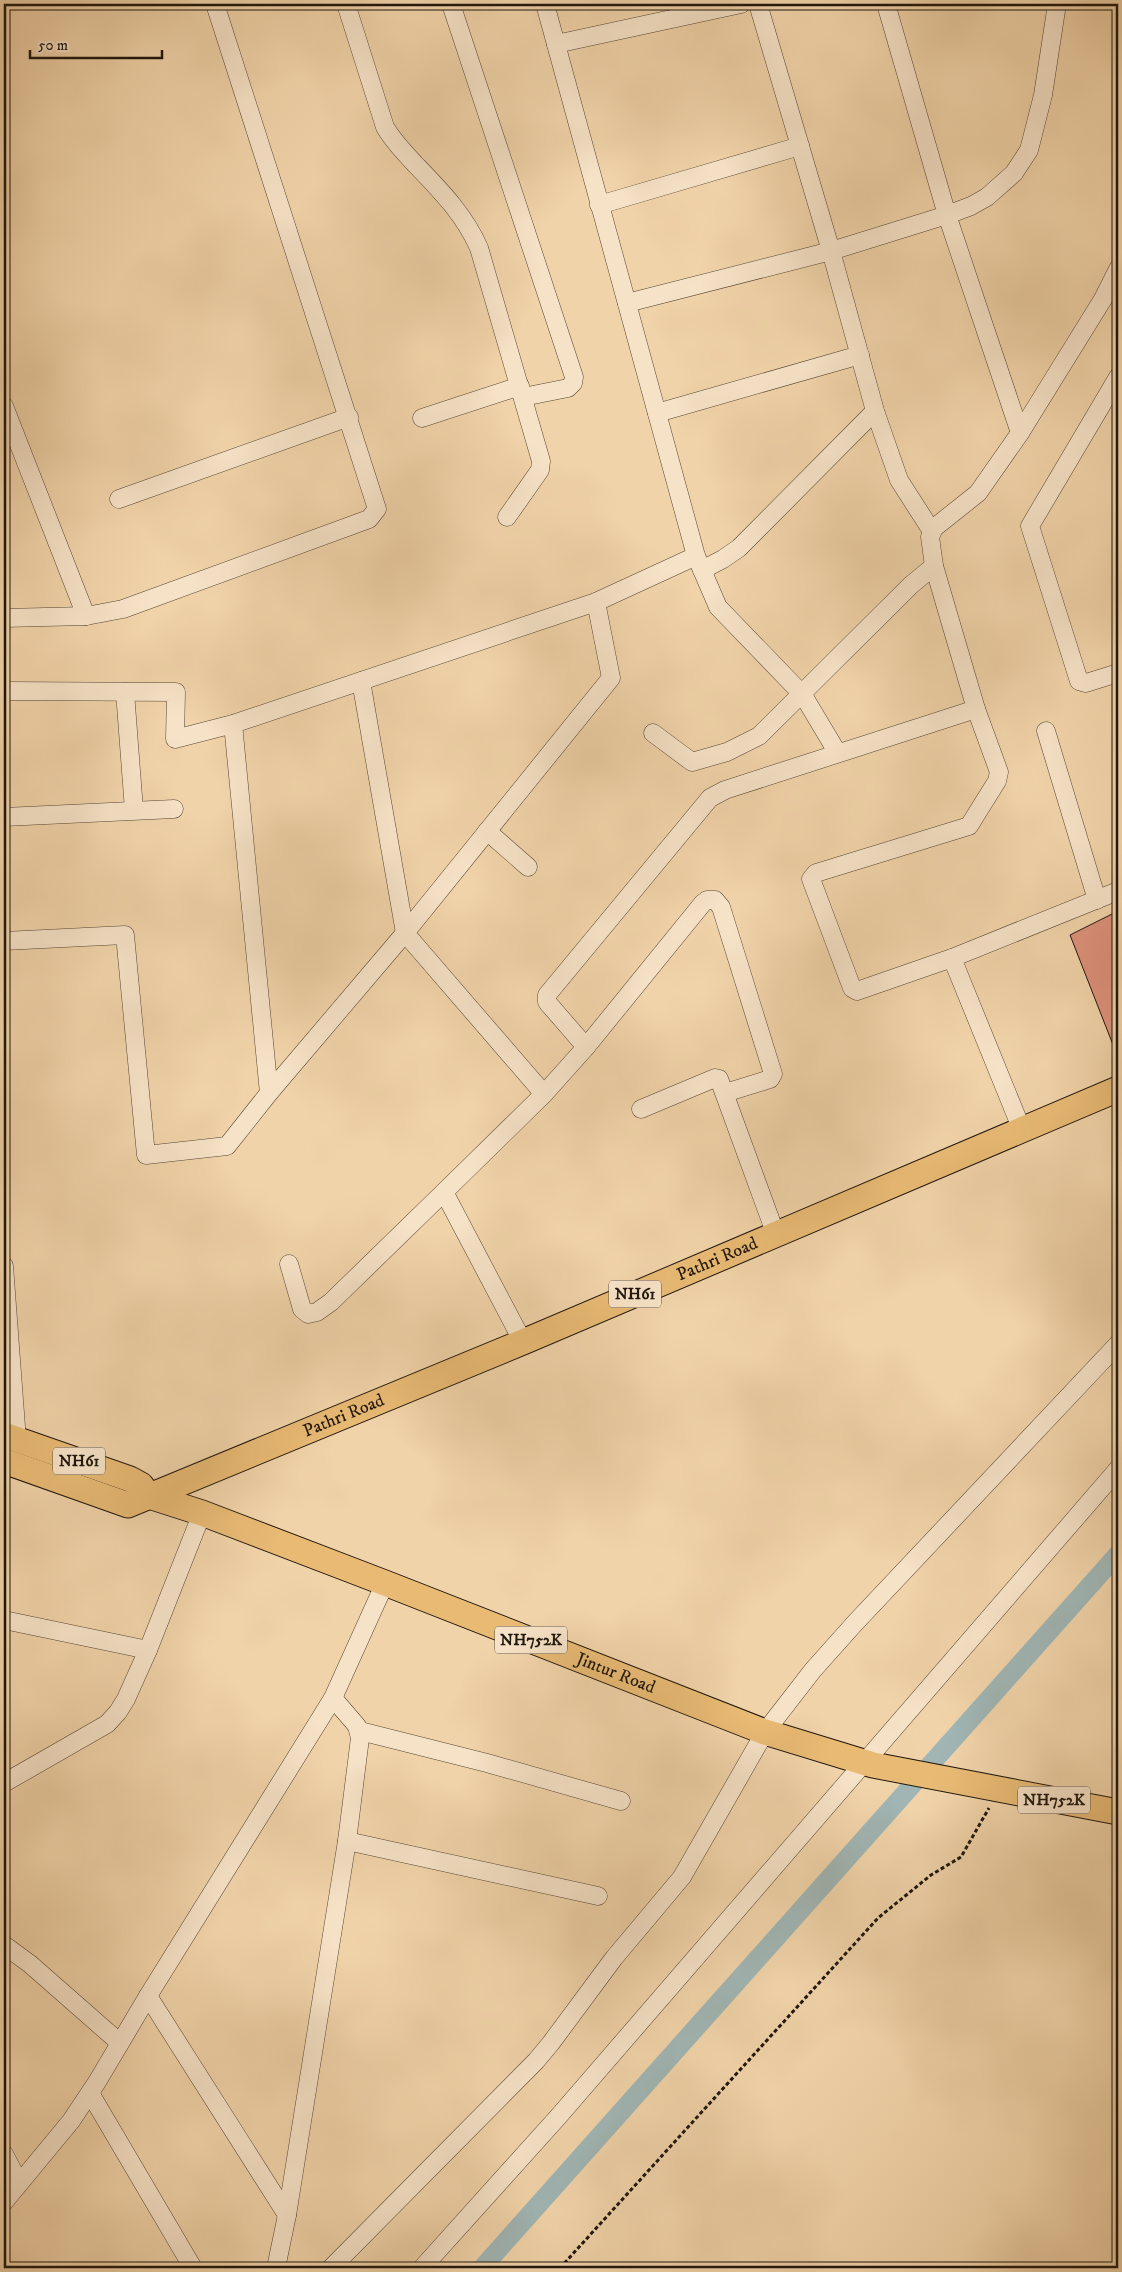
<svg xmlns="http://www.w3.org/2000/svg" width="1122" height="2272" font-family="'IM FELL DW Pica',serif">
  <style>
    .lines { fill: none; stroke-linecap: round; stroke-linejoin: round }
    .canal { stroke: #a0b5b4; stroke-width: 19 }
    .building { fill: #dd917b; stroke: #1f160d }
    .minor-casing { stroke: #544534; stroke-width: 19 }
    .highway-casing { stroke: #1f160d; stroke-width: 27 }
    .path { stroke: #1f160d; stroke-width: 3; stroke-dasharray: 4 2.5; stroke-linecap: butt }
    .minor { stroke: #f6e2c7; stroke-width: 18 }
    .highway { stroke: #e8ba74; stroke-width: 25 }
    .labels { text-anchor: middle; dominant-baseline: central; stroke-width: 4; stroke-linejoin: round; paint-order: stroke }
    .shield { fill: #f6e2c7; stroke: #605345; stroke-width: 1 }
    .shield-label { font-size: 16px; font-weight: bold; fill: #1f160d }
    .street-label { font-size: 18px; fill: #1f160d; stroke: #f6e2c7 }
  </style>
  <rect width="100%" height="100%" fill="#f1d3a9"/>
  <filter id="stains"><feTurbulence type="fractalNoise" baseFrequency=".004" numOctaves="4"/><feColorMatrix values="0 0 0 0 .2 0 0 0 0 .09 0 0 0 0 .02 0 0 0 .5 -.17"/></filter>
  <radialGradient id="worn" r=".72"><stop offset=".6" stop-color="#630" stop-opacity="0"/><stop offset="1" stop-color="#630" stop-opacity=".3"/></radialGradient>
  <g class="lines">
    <!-- canal -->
    <polyline class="canal" points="482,2268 1118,1554"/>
  </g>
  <!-- building -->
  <polygon class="building" points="1118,911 1118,1054 1117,1055 1070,935"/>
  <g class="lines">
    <!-- minor casing -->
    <g class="minor-casing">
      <g id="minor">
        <path d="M 346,4 L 385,127 C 393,141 404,152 415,164 C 440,190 464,214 479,248 L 541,461 L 540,470 L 507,517"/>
        <polyline points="451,4 574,377 573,383 568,388 523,397"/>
        <polyline points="758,4 831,251 875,411 899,480 931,530"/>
        <polyline points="886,4 947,215 1020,433"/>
        <polyline points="556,44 741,4"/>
        <polyline points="599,205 800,146"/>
        <polyline points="1118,269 1103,299 1020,433 978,493 934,528 930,537 934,566 976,709 999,772 997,781 969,826 816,873 811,879 852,988 857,991 952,958 1118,891"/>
        <polyline points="627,303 831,251 947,215 971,206 987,197 1014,173 1029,150 1043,95 1057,4"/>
        <polyline points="1118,377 1030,526 1079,681 1086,683 1118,673"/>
        <polyline points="4,406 86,616"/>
        <polyline points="657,413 860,355"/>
        <polyline points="422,418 520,386"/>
        <polyline points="119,499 349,417"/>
        <polyline points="696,556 718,607 803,695 837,752"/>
        <polyline points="702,570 723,559 739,548 875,411"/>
        <polyline points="4,618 86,616 123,609 369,519 377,509 215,4"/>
        <polyline points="361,681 405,933"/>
        <polyline points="4,691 176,692 175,739 233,724 269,1093 227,1146 146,1155 125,935 4,941"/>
        <polyline points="125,692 134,810"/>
        <polyline points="233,724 596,602"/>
        <polyline points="1046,731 1097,900"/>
        <polyline points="653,733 692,762 727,752 759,736 911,585 934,566"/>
        <polyline points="4,817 174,809"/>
        <polyline points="487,831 528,867"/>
        <polyline points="405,933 611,678 596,602 696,556 545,4"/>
        <polyline points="952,958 1022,1130"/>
        <polyline points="586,1047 547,1002 547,995 710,798 725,790 976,709"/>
        <polyline points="269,1093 405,933 544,1094 444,1192 523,1342"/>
        <polyline points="544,1094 586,1047 703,903 707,900 715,900 721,907 773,1074 770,1079 725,1093"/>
        <polyline points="641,1109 715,1078 719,1079 776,1235"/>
        <polyline points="289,1264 302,1309 308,1314 317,1312 331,1302 444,1192"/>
        <polyline points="4,1266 17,1440"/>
        <polyline points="4,1620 148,1650"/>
        <polyline points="360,1731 487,1763 621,1801"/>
        <polyline points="4,1783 107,1724 118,1712 126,1699 148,1650 202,1513"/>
        <polyline points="347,1841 598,1896"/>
        <polyline points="4,1945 30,1964 120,2043"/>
        <polyline points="148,1996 287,2215"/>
        <polyline points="90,2093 193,2268"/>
        <polyline points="4,2154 19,2183"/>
        <polyline points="4,2202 71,2121 97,2082 148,1996 333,1698 385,1583"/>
        <polyline points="276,2268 287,2215 347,1841 360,1738 357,1726 333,1698"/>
        <polyline points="331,2268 536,2061 551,2043 614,1958 682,1877 765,1732 813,1670 855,1623 1118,1344"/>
        <polyline points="422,2268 558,2117 1118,1469"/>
      </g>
    </g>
    <!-- highway casing -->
    <g class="highway-casing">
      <g id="highway">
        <path id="s1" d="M 4,1435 L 130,1479 L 141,1485 L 149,1496 L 202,1513 L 385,1583 L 765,1732 L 873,1765 L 1118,1812"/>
        <path id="s2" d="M 4,1461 L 128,1505 L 523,1342 L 1118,1089"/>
      </g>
    </g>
    <!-- path -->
    <polyline class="path" points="560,2268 878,1918 931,1875 961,1857 989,1808"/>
    <!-- minor -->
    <use href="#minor" class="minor"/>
    <!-- highway -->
    <use href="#highway" class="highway"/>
  </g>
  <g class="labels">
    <!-- shield labels -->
    <g class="shield">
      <rect x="609" y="1280.5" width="52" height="27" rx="4"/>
      <rect x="53" y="1447.5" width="52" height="27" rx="4"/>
      <rect x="495" y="1626.5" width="72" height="27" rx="4"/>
      <rect x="1018" y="1786.5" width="72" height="27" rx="4"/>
    </g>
    <g class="shield-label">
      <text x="635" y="1294">NH61</text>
      <text x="79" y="1461">NH61</text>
      <text x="531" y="1640">NH752K</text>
      <text x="1054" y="1800">NH752K</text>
    </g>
    <!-- street labels -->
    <g class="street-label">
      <text stroke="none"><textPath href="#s2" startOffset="770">Pathri Road</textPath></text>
      <text stroke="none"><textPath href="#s2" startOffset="365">Pathri Road</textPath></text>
      <text stroke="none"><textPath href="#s1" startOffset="659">Jintur Road</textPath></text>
    </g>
  </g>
  <!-- margin -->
  <rect width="1122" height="2272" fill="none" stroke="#f1d3a9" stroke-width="20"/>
  <rect x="5" y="5" width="1112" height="2262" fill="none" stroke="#1f160d" stroke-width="2.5"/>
  <rect x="10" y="10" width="1102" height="2252" fill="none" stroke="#1f160d"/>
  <!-- scale -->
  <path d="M30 50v8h132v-8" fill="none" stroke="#1f160d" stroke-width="2.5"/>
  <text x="38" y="50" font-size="15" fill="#1f160d" stroke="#f6e2c7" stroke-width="4" paint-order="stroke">50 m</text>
  <rect width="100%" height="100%" filter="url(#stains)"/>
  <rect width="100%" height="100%" fill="url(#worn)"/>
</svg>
